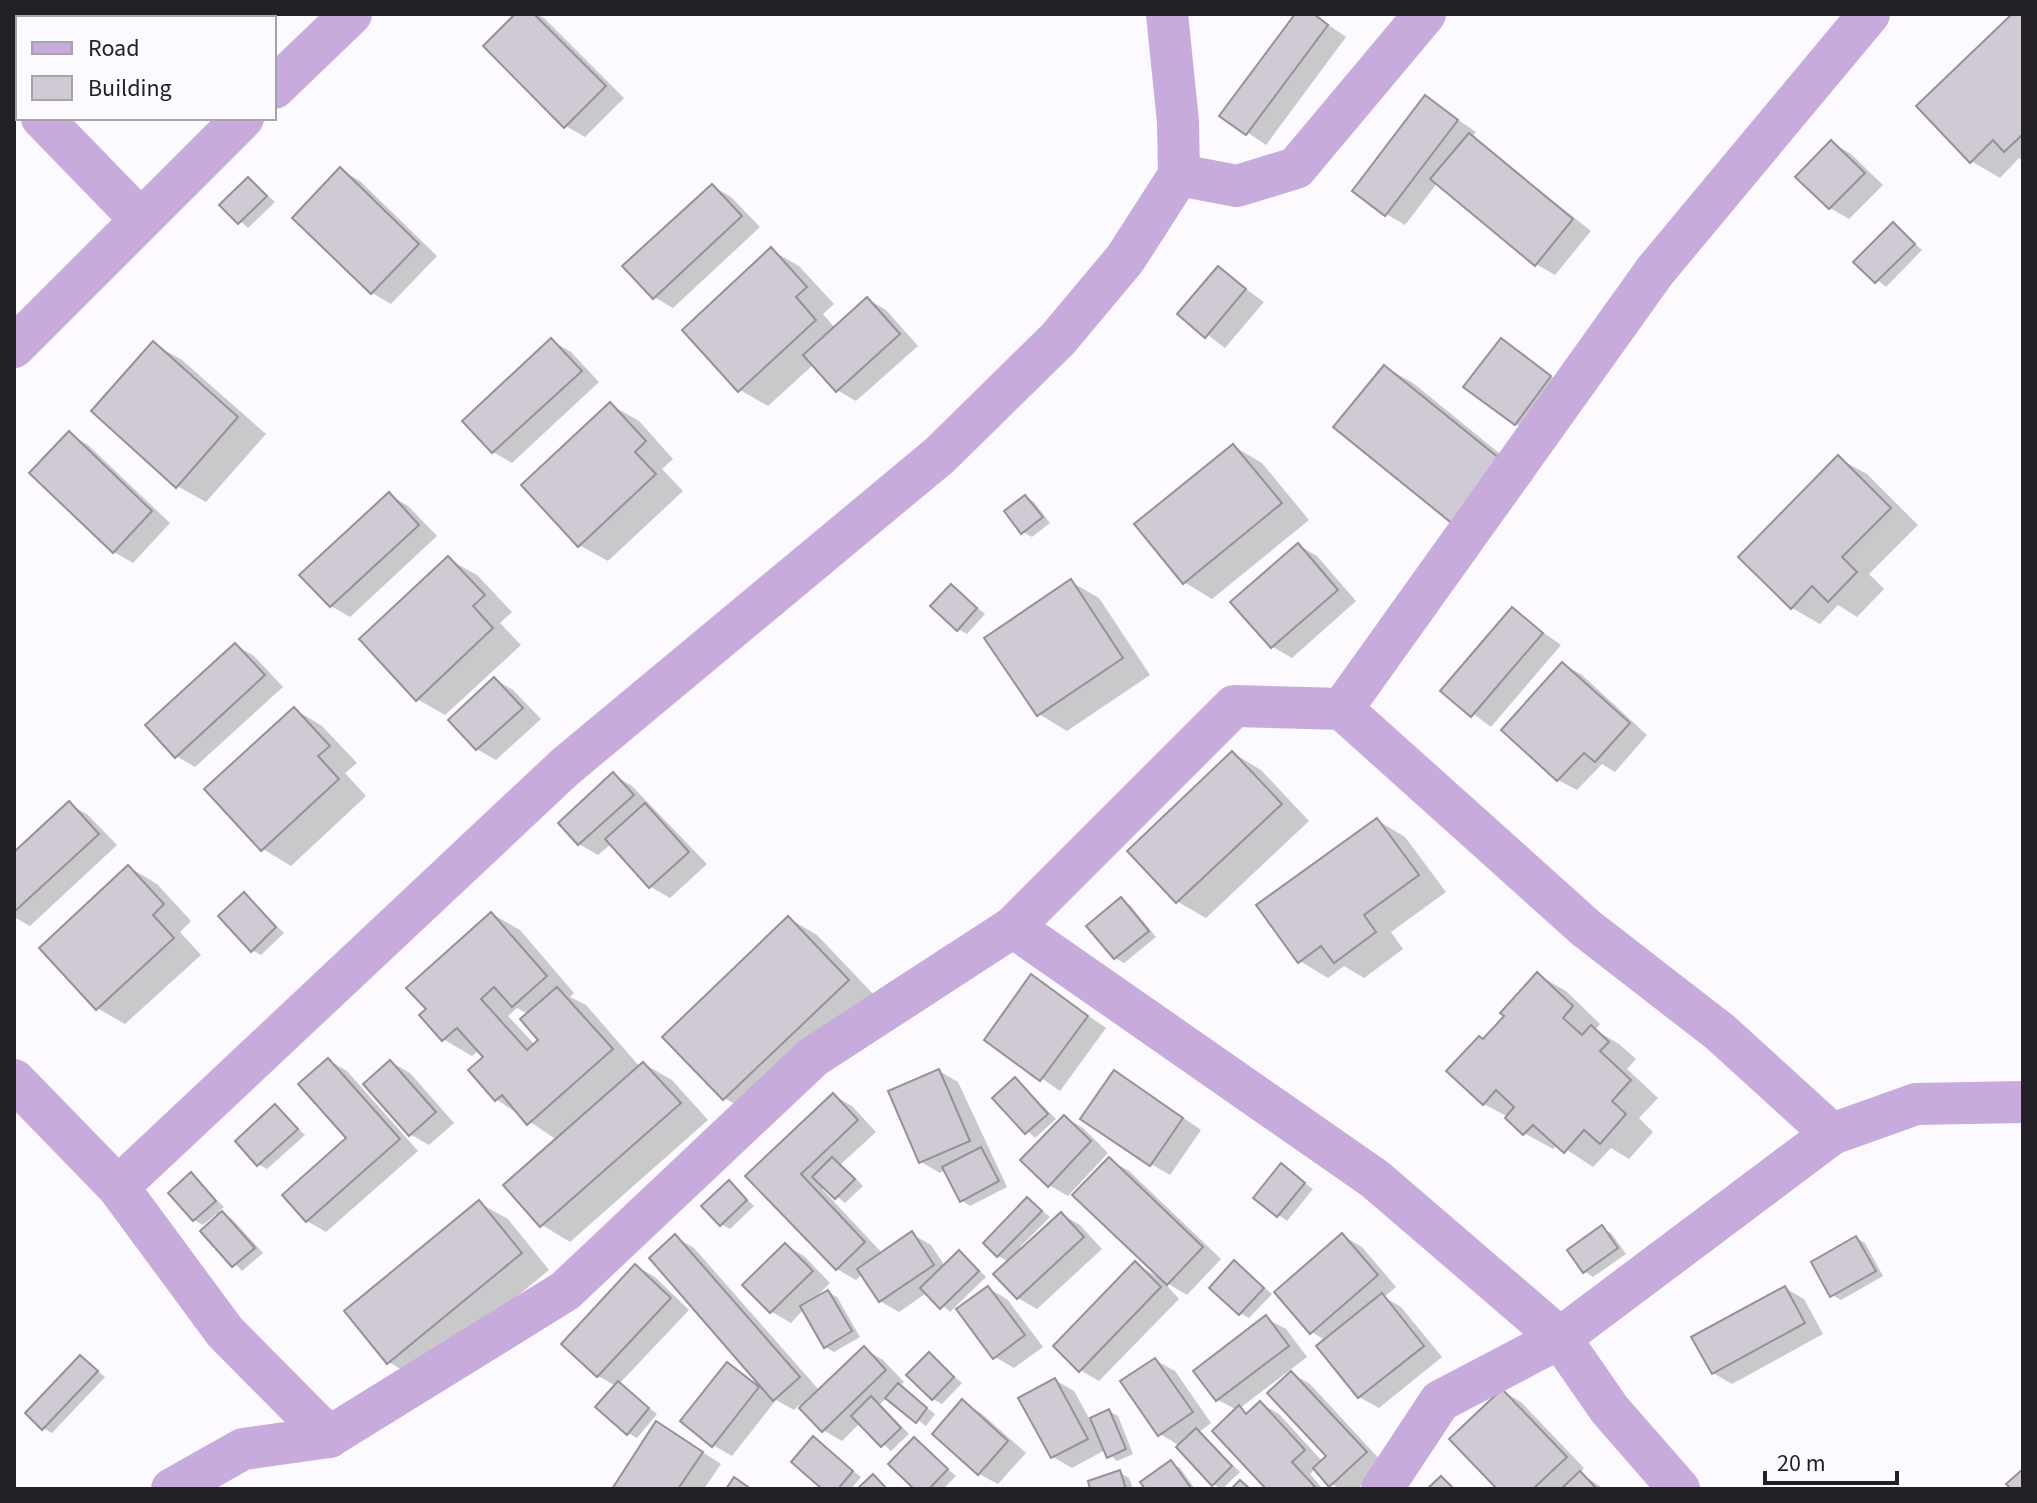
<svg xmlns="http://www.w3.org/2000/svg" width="2037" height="1503" font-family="'Source Sans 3',sans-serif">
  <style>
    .shadow { fill: #0003; fill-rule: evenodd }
    .building { fill: #d0cad4; stroke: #959199; stroke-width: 2 }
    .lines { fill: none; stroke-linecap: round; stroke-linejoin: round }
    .street { stroke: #c7abdc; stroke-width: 42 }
  </style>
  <rect width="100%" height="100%" fill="#fcfafe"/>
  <!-- shadow -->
  <g class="shadow">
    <polygon points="518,14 537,14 544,18 624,98 585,137 566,126 486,46"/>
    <polygon points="1297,14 1313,14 1346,37 1266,145 1222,115"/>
    <polygon points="2015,14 2023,14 2023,161 2019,158 2000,178 1971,161"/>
    <polygon points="1426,98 1476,132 1472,137 1591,231 1555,275 1536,264 1438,182 1405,225 1386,214"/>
    <polygon points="1832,143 1851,154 1883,185 1849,219 1830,208 1798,177"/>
    <polygon points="341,170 360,181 437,256 391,304 372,293"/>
    <polygon points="248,179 275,202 248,228 222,205"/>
    <polygon points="712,186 731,197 760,227 673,308 654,297"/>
    <polygon points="1893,224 1922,250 1886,287 1856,262"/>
    <polygon points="771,250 799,266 834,304 823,314 835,328 867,299 886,310 918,346 856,401 837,390 814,364 768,406 740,390"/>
    <polygon points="1218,269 1264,302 1225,348 1180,314"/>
    <polygon points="1501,340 1569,389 1535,435 1516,424"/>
    <polygon points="552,341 571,352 599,382 512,463 493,452"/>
    <polygon points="154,344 182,360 266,434 206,502 177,486"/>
    <polygon points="1385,367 1413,383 1532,480 1483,540"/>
    <polygon points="611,405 639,421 673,459 662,469 683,491 608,561 579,545"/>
    <polygon points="69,434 88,445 170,523 133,563 114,552"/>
    <polygon points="1233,446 1262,463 1309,520 1212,599 1184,582"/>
    <polygon points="1838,458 1867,474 1918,525 1869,574 1884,589 1857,617 1838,605 1820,624 1792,608"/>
    <polygon points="389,495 408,506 437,536 350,617 331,606"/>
    <polygon points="1025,497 1034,502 1050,523 1032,537 1023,532"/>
    <polygon points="1298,545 1317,556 1356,601 1292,658 1273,647"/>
    <polygon points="448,559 477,575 512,612 500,623 521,645 445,715 417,699"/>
    <polygon points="1071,582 1099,598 1150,675 1067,731 1039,714"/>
    <polygon points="951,586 985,614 967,634 958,629"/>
    <polygon points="1512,610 1561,645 1491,727 1443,691"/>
    <polygon points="235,645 254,656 283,687 195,767 176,756"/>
    <polygon points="1563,664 1582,675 1647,735 1615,772 1602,764 1577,790 1558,780"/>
    <polygon points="494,679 513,690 541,719 496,760 477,749"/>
    <polygon points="294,709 322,726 357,763 345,773 366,796 291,866 263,849"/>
    <polygon points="1233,753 1261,770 1309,821 1206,918 1178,902 1130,851"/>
    <polygon points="613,775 632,786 707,864 670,898 651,887 612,843 598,855 579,844 560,823"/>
    <polygon points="69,804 88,815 117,845 30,926 14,917 14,855"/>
    <polygon points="1377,820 1405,837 1446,892 1391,932 1403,949 1364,978 1344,966 1328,978 1300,961"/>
    <polygon points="129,867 157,884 191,921 180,932 201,955 125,1024 97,1008"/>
    <polygon points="244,894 284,933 261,955 252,950"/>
    <polygon points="1121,900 1130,905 1156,937 1124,963 1115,958"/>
    <path d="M 492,914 L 520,930 L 574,993 L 570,997 L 586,1005 L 640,1067 L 644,1064 L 672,1080 L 708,1120 L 570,1242 L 542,1225 L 557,1140 L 496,1099 L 485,1057 L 479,1050 L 472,1056 L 443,1039 ZM 517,1008 L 528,1014 L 541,1040 L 535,1045 L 508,1016 Z"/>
    <polygon points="788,918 817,935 876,997 753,1114 724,1098"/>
    <polygon points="1538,975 1566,991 1600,1024 1595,1030 1619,1044 1636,1059 1627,1069 1658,1098 1639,1118 1653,1132 1629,1159 1611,1148 1593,1167 1558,1144 1553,1149 1524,1133 1508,1117 1484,1104 1484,1041"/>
    <polygon points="1032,977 1106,1028 1060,1091 987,1040"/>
    <polygon points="328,1060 347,1071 418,1151 326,1232 307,1221 348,1139"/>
    <polygon points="391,1062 410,1073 454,1123 429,1145 410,1134"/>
    <polygon points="939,1071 958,1082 1007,1187 970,1206 961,1200 946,1170 940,1173 921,1162"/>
    <polygon points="1016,1079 1056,1119 1035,1138 995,1098"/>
    <polygon points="1133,1083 1201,1130 1170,1175 1151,1164"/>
    <polygon points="833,1095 852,1106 876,1132 841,1164 863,1186 845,1203 825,1186 822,1189 883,1254 912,1234 931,1245 945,1266 959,1253 968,1258 986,1277 950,1312 928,1292 899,1312 880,1301 862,1274 856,1280 837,1269 748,1176"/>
    <polygon points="276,1106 305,1135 267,1169 258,1164"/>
    <polygon points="1064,1117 1083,1128 1108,1153 1068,1196 1049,1185"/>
    <polygon points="1110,1160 1129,1171 1221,1259 1187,1295 1162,1280 1179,1299 1099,1381 1080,1370 1135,1264 1160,1278"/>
    <polygon points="1282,1166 1313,1189 1287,1221 1255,1197"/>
    <polygon points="191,1175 224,1207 219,1211 231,1218 263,1253 242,1271 203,1231 218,1217 216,1214 203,1225 194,1220"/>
    <polygon points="729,1182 754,1206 730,1229 721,1224"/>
    <polygon points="1028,1199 1050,1217 1020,1247 1023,1250 1061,1214 1080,1225 1102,1249 1037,1309 1018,1298 1009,1262 998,1256"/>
    <polygon points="479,1203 508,1219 549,1270 417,1379 389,1362"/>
    <polygon points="1602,1228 1611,1233 1626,1254 1593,1277 1584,1271"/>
    <polygon points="1343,1236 1362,1247 1396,1287 1384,1297 1401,1307 1442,1357 1379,1408 1359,1397 1326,1341 1312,1332"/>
    <polygon points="675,1237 694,1248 820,1391 864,1349 883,1360 904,1382 899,1386 935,1414 926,1426 888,1397 880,1404 909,1434 891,1451 860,1423 842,1441 823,1430 799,1405 794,1410 776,1400 732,1456 713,1445 728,1364 761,1387"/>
    <polygon points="1856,1238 1865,1243 1883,1276 1841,1300 1832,1295"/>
    <polygon points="785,1245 804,1256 830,1283 816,1297 828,1292 837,1297 860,1337 834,1352 825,1347 804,1309 791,1323 772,1312 745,1285"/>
    <polygon points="1235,1263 1272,1294 1249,1318 1240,1313"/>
    <polygon points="636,1266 655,1277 689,1310 619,1384 657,1414 637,1438 628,1433 616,1386 598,1376"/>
    <polygon points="988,1288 1007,1299 1043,1347 1014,1368 995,1357"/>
    <polygon points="1785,1288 1804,1299 1823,1334 1732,1384 1713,1373"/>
    <polygon points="1266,1318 1286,1329 1307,1357 1240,1408 1249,1414 1260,1403 1279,1414 1323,1462 1328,1456 1291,1373 1310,1384 1384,1464 1357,1489 1338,1489 1316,1468 1310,1474 1323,1489 1269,1489 1237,1410 1218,1400 1196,1371"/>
    <polygon points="929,1355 962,1383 942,1404 933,1399"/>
    <polygon points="81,1357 105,1377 52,1433 43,1428"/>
    <polygon points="1155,1360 1175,1371 1211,1423 1199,1432 1240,1472 1222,1489 1213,1484 1180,1446 1160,1434"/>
    <polygon points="1055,1380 1074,1391 1090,1420 1109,1411 1118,1416 1133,1454 1117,1461 1105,1450 1072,1468 1053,1457"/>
    <polygon points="1502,1391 1521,1402 1584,1468 1580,1473 1604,1489 1500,1489"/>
    <polygon points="962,1402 981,1413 1026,1453 998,1484 979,1474 934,1433"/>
    <polygon points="676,1435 721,1464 704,1489 614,1489"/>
    <polygon points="813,1439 861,1477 851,1489 825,1489"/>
    <polygon points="914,1440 956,1476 943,1489 917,1489"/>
    <polygon points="1171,1463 1180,1468 1195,1489 1148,1489 1143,1483"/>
    <polygon points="1120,1473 1129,1478 1133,1489 1092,1489"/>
  </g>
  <!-- building -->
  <g class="building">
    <polygon points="515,14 534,14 606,86 564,128 483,46"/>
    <polygon points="1295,14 1314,14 1328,25 1246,135 1219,116"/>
    <polygon points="2012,14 2023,14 2023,134 2004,152 1993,140 1970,163 1916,106"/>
    <polygon points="1425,95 1458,120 1385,216 1352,191"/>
    <polygon points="1469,133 1573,219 1535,266 1430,179"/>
    <polygon points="1831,140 1865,173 1829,209 1795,177"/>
    <polygon points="340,167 419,244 371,294 292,218"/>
    <polygon points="248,177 267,196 238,224 219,205"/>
    <polygon points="712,184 742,216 653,299 622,266"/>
    <polygon points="1893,222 1915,244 1875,283 1853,262"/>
    <polygon points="771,247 807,287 796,297 816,320 738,392 682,330"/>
    <polygon points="1218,266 1246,289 1205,338 1177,314"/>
    <polygon points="867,297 900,334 836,392 803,355"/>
    <polygon points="551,338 582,371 492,453 462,421"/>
    <polygon points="1501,338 1551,376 1515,425 1463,387"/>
    <polygon points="153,341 238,417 176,488 91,411"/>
    <polygon points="1384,365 1505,463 1454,525 1333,427"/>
    <polygon points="610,402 646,441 635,452 656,474 578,547 521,485"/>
    <polygon points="69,431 152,511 113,553 29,473"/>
    <polygon points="1233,444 1282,503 1183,584 1134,524"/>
    <polygon points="1838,455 1891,508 1842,557 1857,572 1828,602 1812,586 1791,609 1738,557"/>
    <polygon points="389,492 419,525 330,607 299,575"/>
    <polygon points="1025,495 1043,517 1021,534 1004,511"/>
    <polygon points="1298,543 1338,590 1271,648 1230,602"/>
    <polygon points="448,556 485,595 473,606 493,628 416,701 359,639"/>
    <polygon points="1071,579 1123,658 1037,716 984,638"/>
    <polygon points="951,584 977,608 957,631 930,606"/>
    <polygon points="1512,607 1543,633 1471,717 1440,691"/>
    <polygon points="235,643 265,675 175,758 145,725"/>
    <polygon points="1562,662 1630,723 1595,762 1584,753 1557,781 1501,730"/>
    <polygon points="494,677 523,708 476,750 448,720"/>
    <polygon points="294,707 330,746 318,756 339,779 261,851 204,789"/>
    <polygon points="1232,751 1282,804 1176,903 1127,851"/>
    <polygon points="613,772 634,795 578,845 558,823"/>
    <polygon points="69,801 99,834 14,912 14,852"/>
    <polygon points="645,803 689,852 649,888 605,839"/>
    <polygon points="1377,818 1419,875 1364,915 1376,932 1334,963 1321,946 1298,963 1256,905"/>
    <polygon points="128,865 164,904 153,915 174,938 96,1010 39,948"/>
    <polygon points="244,892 276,927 251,952 218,916"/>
    <polygon points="1121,897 1149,931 1114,959 1086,926"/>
    <polygon points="491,912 547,976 512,1007 494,987 481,999 527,1050 538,1040 520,1019 557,987 613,1049 527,1125 502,1095 495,1101 468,1070 483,1057 457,1028 442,1041 419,1015 426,1009 406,988"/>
    <polygon points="788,916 849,980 723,1100 662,1037"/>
    <polygon points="1537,972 1573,1006 1563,1018 1582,1035 1591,1025 1609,1042 1600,1051 1631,1080 1612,1101 1626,1114 1600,1144 1584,1130 1564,1153 1533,1125 1523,1135 1505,1118 1514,1107 1496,1090 1483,1105 1446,1071 1479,1036 1483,1039 1504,1016 1500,1013"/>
    <polygon points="1031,974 1088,1016 1040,1081 984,1040"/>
    <polygon points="328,1058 400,1139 306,1222 282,1195 346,1138 298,1084"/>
    <polygon points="390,1060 436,1112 409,1136 363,1084"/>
    <polygon points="643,1062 681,1103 540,1227 503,1185"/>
    <polygon points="939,1069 970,1141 919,1163 888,1091"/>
    <polygon points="1114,1070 1183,1118 1150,1166 1080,1119"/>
    <polygon points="1015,1077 1048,1114 1025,1134 992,1098"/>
    <polygon points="833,1093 858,1120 801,1174 865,1242 836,1270 745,1176"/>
    <polygon points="275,1104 298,1129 257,1166 235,1141"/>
    <polygon points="1064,1115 1091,1141 1048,1187 1020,1160"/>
    <polygon points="981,1147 999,1181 960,1202 942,1167"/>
    <polygon points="832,1157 855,1179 835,1199 812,1177"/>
    <polygon points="1109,1157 1203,1247 1167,1285 1072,1195"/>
    <polygon points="1281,1163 1305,1183 1277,1217 1253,1198"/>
    <polygon points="191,1172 216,1201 193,1221 168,1193"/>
    <polygon points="729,1180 747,1200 720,1226 701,1206"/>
    <polygon points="1027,1197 1042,1211 997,1257 983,1243"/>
    <polygon points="479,1200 522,1253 387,1364 344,1311"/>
    <polygon points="222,1211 255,1248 232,1267 200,1231"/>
    <polygon points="1061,1212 1084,1237 1017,1299 993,1274"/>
    <polygon points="1602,1225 1618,1248 1583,1273 1567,1250"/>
    <polygon points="912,1231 934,1265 879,1302 857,1269"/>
    <polygon points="1342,1233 1378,1275 1310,1334 1274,1292"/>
    <polygon points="675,1234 800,1377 773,1401 649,1258"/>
    <polygon points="1856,1236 1876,1271 1830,1297 1811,1262"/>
    <polygon points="785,1243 813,1271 770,1313 742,1285"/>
    <polygon points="959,1250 979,1271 940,1309 920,1288"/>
    <polygon points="1234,1260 1264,1288 1239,1315 1209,1288"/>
    <polygon points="1135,1261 1161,1287 1079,1372 1053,1346"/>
    <polygon points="635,1264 671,1298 597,1377 561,1344"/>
    <polygon points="988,1286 1025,1335 993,1359 956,1309"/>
    <polygon points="1785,1286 1805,1323 1712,1374 1691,1337"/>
    <polygon points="828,1290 852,1331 824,1348 800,1306"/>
    <polygon points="1382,1293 1424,1346 1358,1398 1316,1346"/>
    <polygon points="1266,1315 1289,1346 1216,1401 1193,1371"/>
    <polygon points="864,1346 886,1370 822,1432 799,1408"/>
    <polygon points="929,1352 954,1377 932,1400 906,1375"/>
    <polygon points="80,1355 98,1371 42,1430 25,1413"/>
    <polygon points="1155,1358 1193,1412 1158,1436 1120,1381"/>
    <polygon points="727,1362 759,1387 712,1447 680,1421"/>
    <polygon points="1291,1371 1367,1452 1329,1487 1313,1468 1326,1456 1267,1393"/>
    <polygon points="1055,1378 1088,1439 1051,1458 1018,1398"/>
    <polygon points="618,1381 649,1408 627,1435 595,1407"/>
    <polygon points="898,1383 927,1408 916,1423 885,1398"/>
    <polygon points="1502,1389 1567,1457 1533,1489 1497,1489 1449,1439"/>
    <polygon points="871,1396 901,1428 881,1447 851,1416"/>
    <polygon points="962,1399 1008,1441 978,1475 932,1434"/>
    <polygon points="1260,1401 1305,1450 1292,1462 1317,1489 1266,1489 1212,1431 1239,1405 1246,1414"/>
    <polygon points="1109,1409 1126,1449 1107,1458 1090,1418"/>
    <polygon points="656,1421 703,1452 678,1489 612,1489"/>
    <polygon points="1196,1428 1232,1466 1212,1486 1176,1447"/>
    <polygon points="813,1436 853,1471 838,1489 822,1489 791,1462"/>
    <polygon points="914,1437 948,1469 929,1489 914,1489 888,1464"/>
    <polygon points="1171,1460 1191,1488 1145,1489 1140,1482"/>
    <polygon points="2023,1469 2023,1489 2011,1489 2006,1484"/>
    <polygon points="1120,1470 1126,1489 1090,1489 1088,1481"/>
    <polygon points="1580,1471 1597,1489 1561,1489"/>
    <polygon points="873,1474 887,1489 857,1489"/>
    <polygon points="1441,1476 1454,1489 1427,1489"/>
    <polygon points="734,1477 751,1489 726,1489"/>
    <polygon points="1240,1480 1250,1489 1231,1489"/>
  </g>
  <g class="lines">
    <!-- street -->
    <g class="street">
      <polyline points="274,88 351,14"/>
      <polyline points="14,89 18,93"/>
      <polyline points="42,118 140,219"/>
      <polyline points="1179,175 1237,186 1296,168 1425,14"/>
      <polyline points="14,347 243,118"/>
      <polyline points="1342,709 1655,271 1869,14"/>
      <polyline points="1013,927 1375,1179 1560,1338 1610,1410 1679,1489"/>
      <polyline points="14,1080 118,1187 225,1332 329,1437"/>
      <polyline points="118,1187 565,767 940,455 1058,339 1125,259 1179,175 1178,122 1167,14"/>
      <polyline points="172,1489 243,1449 329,1437 565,1291 813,1057 1013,927 1234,706 1342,709 1587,929 1720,1032 1832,1134"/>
      <polyline points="1382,1489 1440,1401 1560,1338 1832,1134 1916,1104 2023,1102"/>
    </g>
  </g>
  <!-- border -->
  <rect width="2037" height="1503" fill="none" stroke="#232125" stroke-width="32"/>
  <!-- legend -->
  <rect x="16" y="16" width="260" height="104" fill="#fcfafe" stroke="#a5a3a7" stroke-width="2"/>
  <rect x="32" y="42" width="40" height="12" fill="#c7abdc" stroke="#a5a3a7" stroke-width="2"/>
  <text x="88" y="56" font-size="24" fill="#232125">Road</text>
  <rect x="32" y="76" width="40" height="24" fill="#d0cad4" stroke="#a5a3a7" stroke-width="2"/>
  <text x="88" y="96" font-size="24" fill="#232125">Building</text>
  <!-- scale -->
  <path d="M1765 1471v12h132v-12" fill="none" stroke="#232125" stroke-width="4"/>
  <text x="1777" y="1471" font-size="24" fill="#232125" stroke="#fcfafe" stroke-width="6" paint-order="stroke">20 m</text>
</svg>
